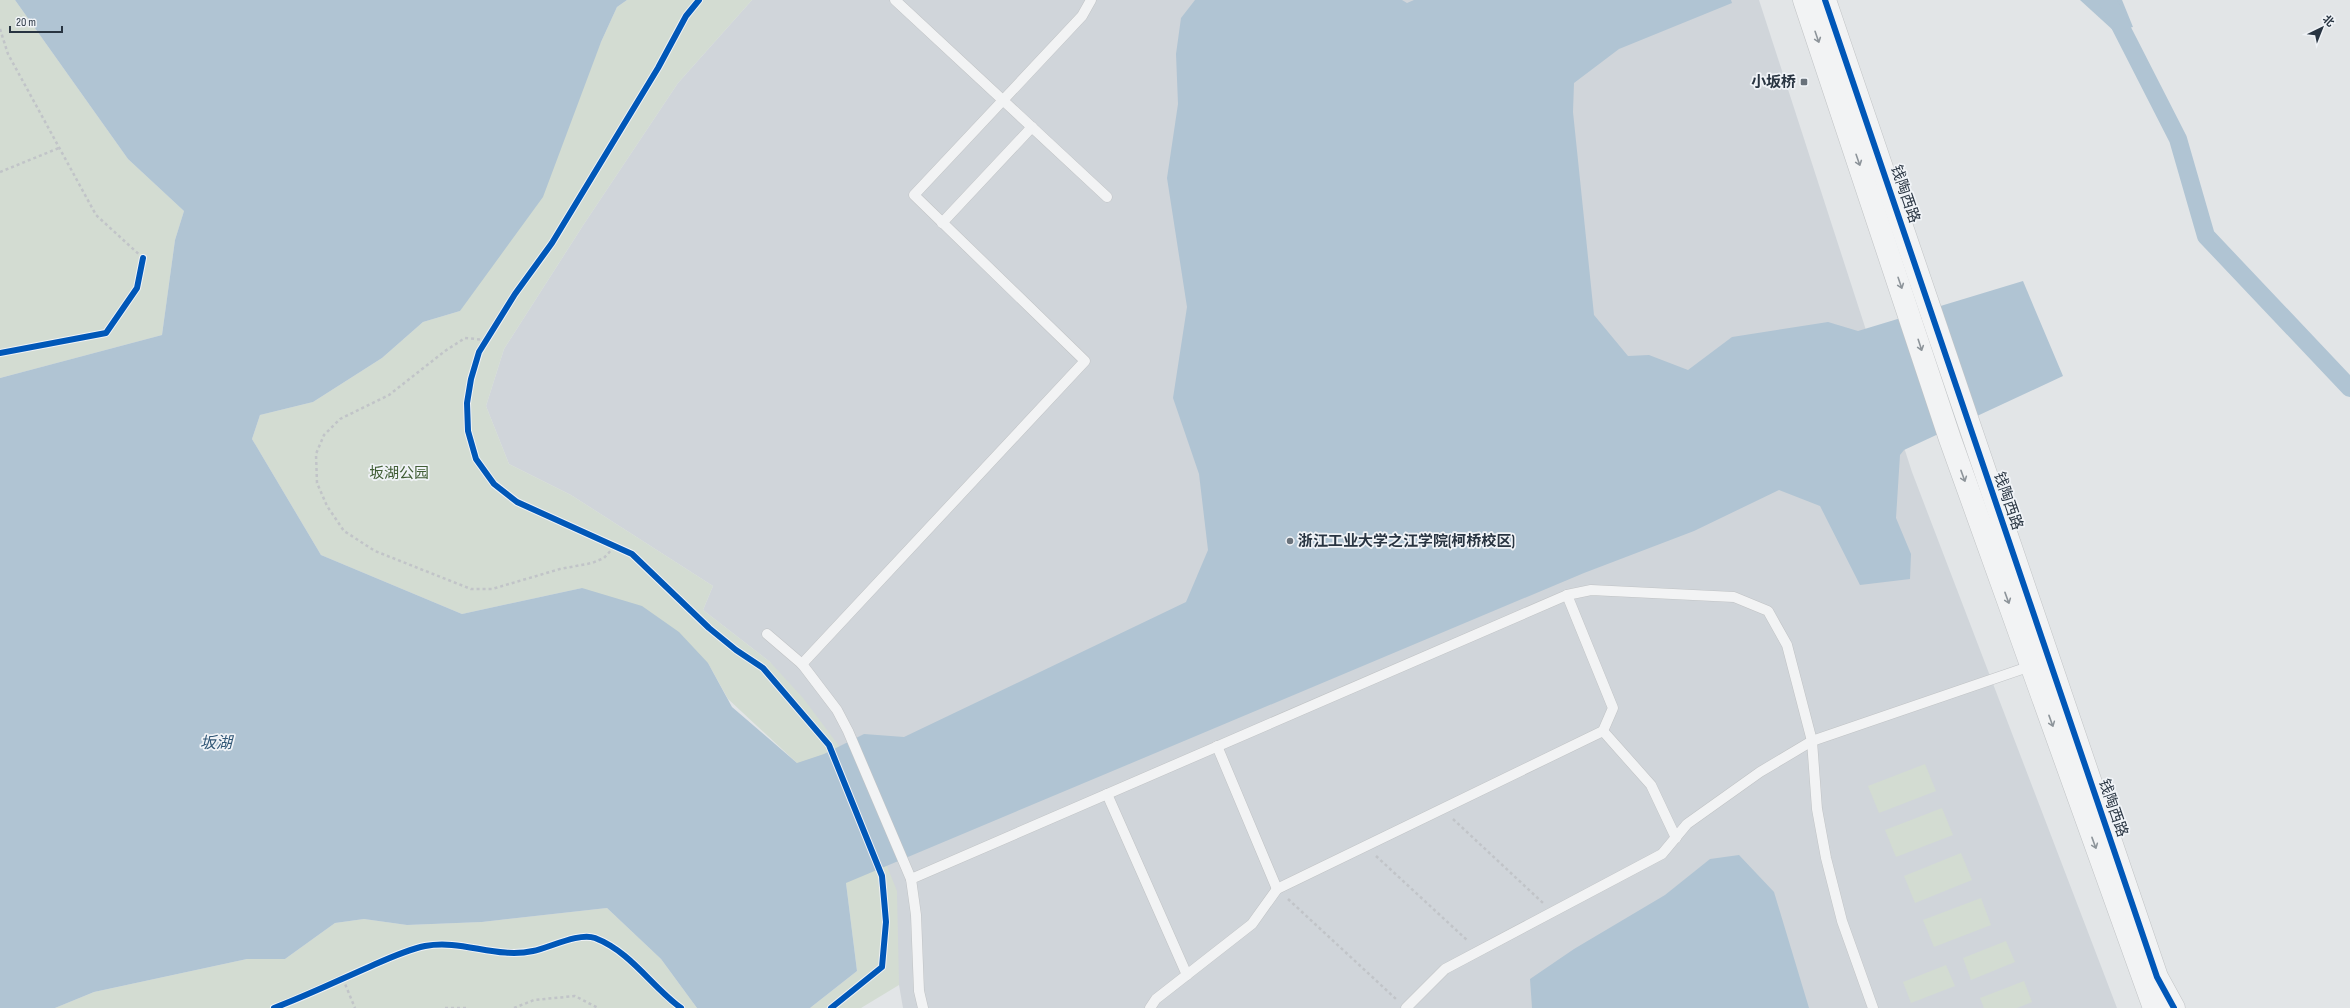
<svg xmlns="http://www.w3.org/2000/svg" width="2350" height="1008" font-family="'Sofia Sans Condensed','Noto Sans SC',sans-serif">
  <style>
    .built { fill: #d0d5da }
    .green { fill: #d3dcd2 }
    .water { fill: #b0c4d3 }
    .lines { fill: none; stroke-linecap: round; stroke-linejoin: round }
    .canal { stroke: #b0c4d3; stroke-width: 18 }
    .service-casing { stroke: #c0c3c5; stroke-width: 11 }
    .tertiary-casing { stroke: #c0c3c5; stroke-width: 23 }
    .path { stroke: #c1c4c8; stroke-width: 2.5; stroke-dasharray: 3 3; stroke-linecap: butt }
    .service { stroke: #f2f3f4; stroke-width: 10 }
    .tertiary { stroke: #f2f3f4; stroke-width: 22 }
    .cycleway-casing { stroke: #f0f3f7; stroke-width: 8 }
    .cycleway { stroke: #0057b8; stroke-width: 6 }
    .oneway { stroke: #8d949a }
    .poi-dot { fill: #69727b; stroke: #f0f3f7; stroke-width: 1.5 }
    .labels { text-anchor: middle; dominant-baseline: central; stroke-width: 3.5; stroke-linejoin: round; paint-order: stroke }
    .poi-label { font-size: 15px; font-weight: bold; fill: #283441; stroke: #f0f3f7; text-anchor: end }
    .street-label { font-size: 15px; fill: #283441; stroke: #f0f3f7 }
    .park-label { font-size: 15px; fill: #405d35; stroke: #f0f3f7 }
    .water-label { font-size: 16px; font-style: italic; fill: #315776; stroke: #f0f3f7 }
  </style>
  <rect width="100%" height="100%" fill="#e2e5e7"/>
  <!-- built -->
  <polygon class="built" points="752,0 1759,0 1912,472 2117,1008 903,1008 899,985 770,662 703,610 713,586 571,495 509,464 486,406 504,349 582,227 678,83"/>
  <!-- green -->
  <g class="green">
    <polygon points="0,0 15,0 128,159 184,211 175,240 162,335 0,378"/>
    <polygon points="627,0 752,0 678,83 582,227 504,349 486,406 509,464 571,495 713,586 703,610 770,662 803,698 839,746 897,891 899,985 861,1008 810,1008 857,971 846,883 797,763 728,699 708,663 582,588 462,614 321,555 252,439 260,415 313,402 382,358 423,322 460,311 601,42 617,7"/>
    <polygon points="1925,764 1936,791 1879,813 1868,786"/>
    <polygon points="1942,808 1953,835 1896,857 1885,830"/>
    <polygon points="1961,853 1972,880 1915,903 1904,876"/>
    <polygon points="1981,898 1991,925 1934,947 1923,920"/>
    <polygon points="607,908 661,959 697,1008 55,1008 94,992 247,959 285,959 335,923 364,919 407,925 482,922"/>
    <polygon points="2006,941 2015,962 1971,980 1963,958"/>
    <polygon points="1946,965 1955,986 1911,1003 1903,982"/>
    <polygon points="2024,981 2032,1002 2017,1008 1984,1008 1980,998"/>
  </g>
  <!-- water -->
  <g class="water">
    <polygon points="15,0 627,0 617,7 601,42 543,197 460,311 423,322 382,358 313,402 260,415 252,439 321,555 462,614 582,588 642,606 679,632 708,663 732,707 797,763 824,754 864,734 904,737 1186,602 1208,550 1199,474 1173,398 1187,307 1167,178 1178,104 1176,54 1181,18 1195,0 1402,0 1407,3 1414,0 1731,0 1732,3 1619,49 1574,83 1573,112 1594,315 1628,356 1649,355 1688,370 1732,337 1828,322 1858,331 2023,281 2063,376 1904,450 1900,455 1896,518 1911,554 1910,579 1860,585 1820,506 1779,490 1694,531 1584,573 846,883 857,971 810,1008 697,1008 661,959 607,908 482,922 407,925 364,919 335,923 285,959 247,959 94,992 55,1008 0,1008 0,378 162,335 175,240 184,211 128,159"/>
    <polygon points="2080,0 2122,0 2133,27 2114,31"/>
    <polygon points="1739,855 1774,892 1809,1008 1532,1008 1530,979 1574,949 1665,895 1710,859"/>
  </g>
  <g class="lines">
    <!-- canal -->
    <polyline class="canal" points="2107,0 2178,139 2206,236 2350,388"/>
    <!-- service casing -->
    <g class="service-casing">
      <g id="service">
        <polyline points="895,0 1107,197"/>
        <polyline points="942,223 1032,127"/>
        <polyline points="1567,595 1613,708 1603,731"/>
        <polyline points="767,634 802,664 837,710 848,731 911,879 916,915 919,991 923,1008"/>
        <polyline points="802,664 1085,361 914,195 1082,16 1091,0"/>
        <polyline points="1217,746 1277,889"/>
        <polyline points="1107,794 1187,975"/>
        <polyline points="911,879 1567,595 1591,590 1734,597 1768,611 1787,645 1812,741 1817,809 1826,858 1842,921 1873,1008"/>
        <polyline points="1150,1008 1156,999 1252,924 1277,889 1603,731 1651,785 1676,838"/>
        <polyline points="1406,1008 1445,969 1662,854 1687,824 1760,772 1812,741 2034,665"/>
      </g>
    </g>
    <!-- tertiary casing -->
    <g class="tertiary-casing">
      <g id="tertiary">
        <polyline points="1804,0 1950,439 2154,1008"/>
        <polyline points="1825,0 2157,977 2174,1008"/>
      </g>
    </g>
    <!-- path -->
    <g class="path">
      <polyline points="0,29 8,54 96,215 143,258"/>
      <polyline points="0,172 59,148"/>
      <polyline points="486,340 465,338 445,351 389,395 340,419 324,435 316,454 317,483 327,506 344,531 375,551 471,589 492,589 560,569 592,563 604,558 615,546"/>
      <polyline points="1453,819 1543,903"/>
      <polyline points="1376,856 1468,941"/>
      <polyline points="1288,899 1396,999"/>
      <polyline points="343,979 355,1008"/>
      <polyline points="445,1008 466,1008"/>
      <polyline points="514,1008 534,1000 575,996 598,1008"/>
    </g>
    <!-- service -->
    <use href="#service" class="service"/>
    <!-- tertiary -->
    <use href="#tertiary" class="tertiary"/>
    <!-- cycleway casing -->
    <g class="cycleway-casing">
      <g id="cycleway">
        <polyline points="699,0 686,16 658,68 552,243 515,294 479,352 471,379 467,403 468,431 476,459 494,484 517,502 632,554 709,628 736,650 763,668 829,745 882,876 886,922 882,967 831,1008"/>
        <polyline points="1825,0 2157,977 2174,1008"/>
        <polyline points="0,353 106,333 137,288 143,258"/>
        <path d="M 274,1008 C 306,996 337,981 369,967 C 387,959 406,950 425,946 C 462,939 496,959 533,951 C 549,948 579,932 595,938 C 631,952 651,986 681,1008"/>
      </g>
    </g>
    <!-- cycleway -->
    <use href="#cycleway" class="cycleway"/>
  </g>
  <!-- one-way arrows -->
  <defs><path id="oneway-shaft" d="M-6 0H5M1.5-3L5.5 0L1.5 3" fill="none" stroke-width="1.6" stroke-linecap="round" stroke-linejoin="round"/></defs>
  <g class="oneway">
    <use href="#oneway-shaft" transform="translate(1817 37) rotate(71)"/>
    <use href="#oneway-shaft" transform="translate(1858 160) rotate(71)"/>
    <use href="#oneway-shaft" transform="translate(1900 283) rotate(71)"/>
    <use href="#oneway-shaft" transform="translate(1920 345) rotate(72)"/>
    <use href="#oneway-shaft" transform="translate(1963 476) rotate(70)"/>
    <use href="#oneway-shaft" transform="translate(2007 598) rotate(70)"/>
    <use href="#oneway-shaft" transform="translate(2051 721) rotate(70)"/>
    <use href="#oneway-shaft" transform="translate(2094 843) rotate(70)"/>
  </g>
  <!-- markers -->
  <g class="poi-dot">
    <rect x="1800" y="78" width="8" height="8" rx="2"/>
    <circle cx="1290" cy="541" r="4"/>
  </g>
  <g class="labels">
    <!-- poi labels -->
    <g class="poi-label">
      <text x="1796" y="82">小坂桥</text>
      <text x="1298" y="541" text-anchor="start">浙江工业大学之江学院(柯桥校区)</text>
    </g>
    <!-- street labels -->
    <g class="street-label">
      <text transform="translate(1905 194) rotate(71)">钱陶西路</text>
      <text transform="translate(2008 501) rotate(71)">钱陶西路</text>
      <text transform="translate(2113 808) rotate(71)">钱陶西路</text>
    </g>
    <!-- park labels -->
    <g class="park-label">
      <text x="399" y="473">坂湖公园</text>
    </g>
    <!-- water labels -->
    <g class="water-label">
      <text x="216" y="743">坂湖</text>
    </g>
  </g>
  <!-- north arrow -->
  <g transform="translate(2322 28) rotate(43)" stroke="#f0f3f7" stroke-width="3" paint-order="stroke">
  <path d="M0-3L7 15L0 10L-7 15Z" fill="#283441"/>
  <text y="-6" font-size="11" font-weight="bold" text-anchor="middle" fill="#283441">北</text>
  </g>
  <!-- scale -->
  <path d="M10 26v6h52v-6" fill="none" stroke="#283441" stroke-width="2"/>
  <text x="16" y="26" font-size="12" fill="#283441" stroke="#f0f3f7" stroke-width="3" paint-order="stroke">20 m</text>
</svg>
